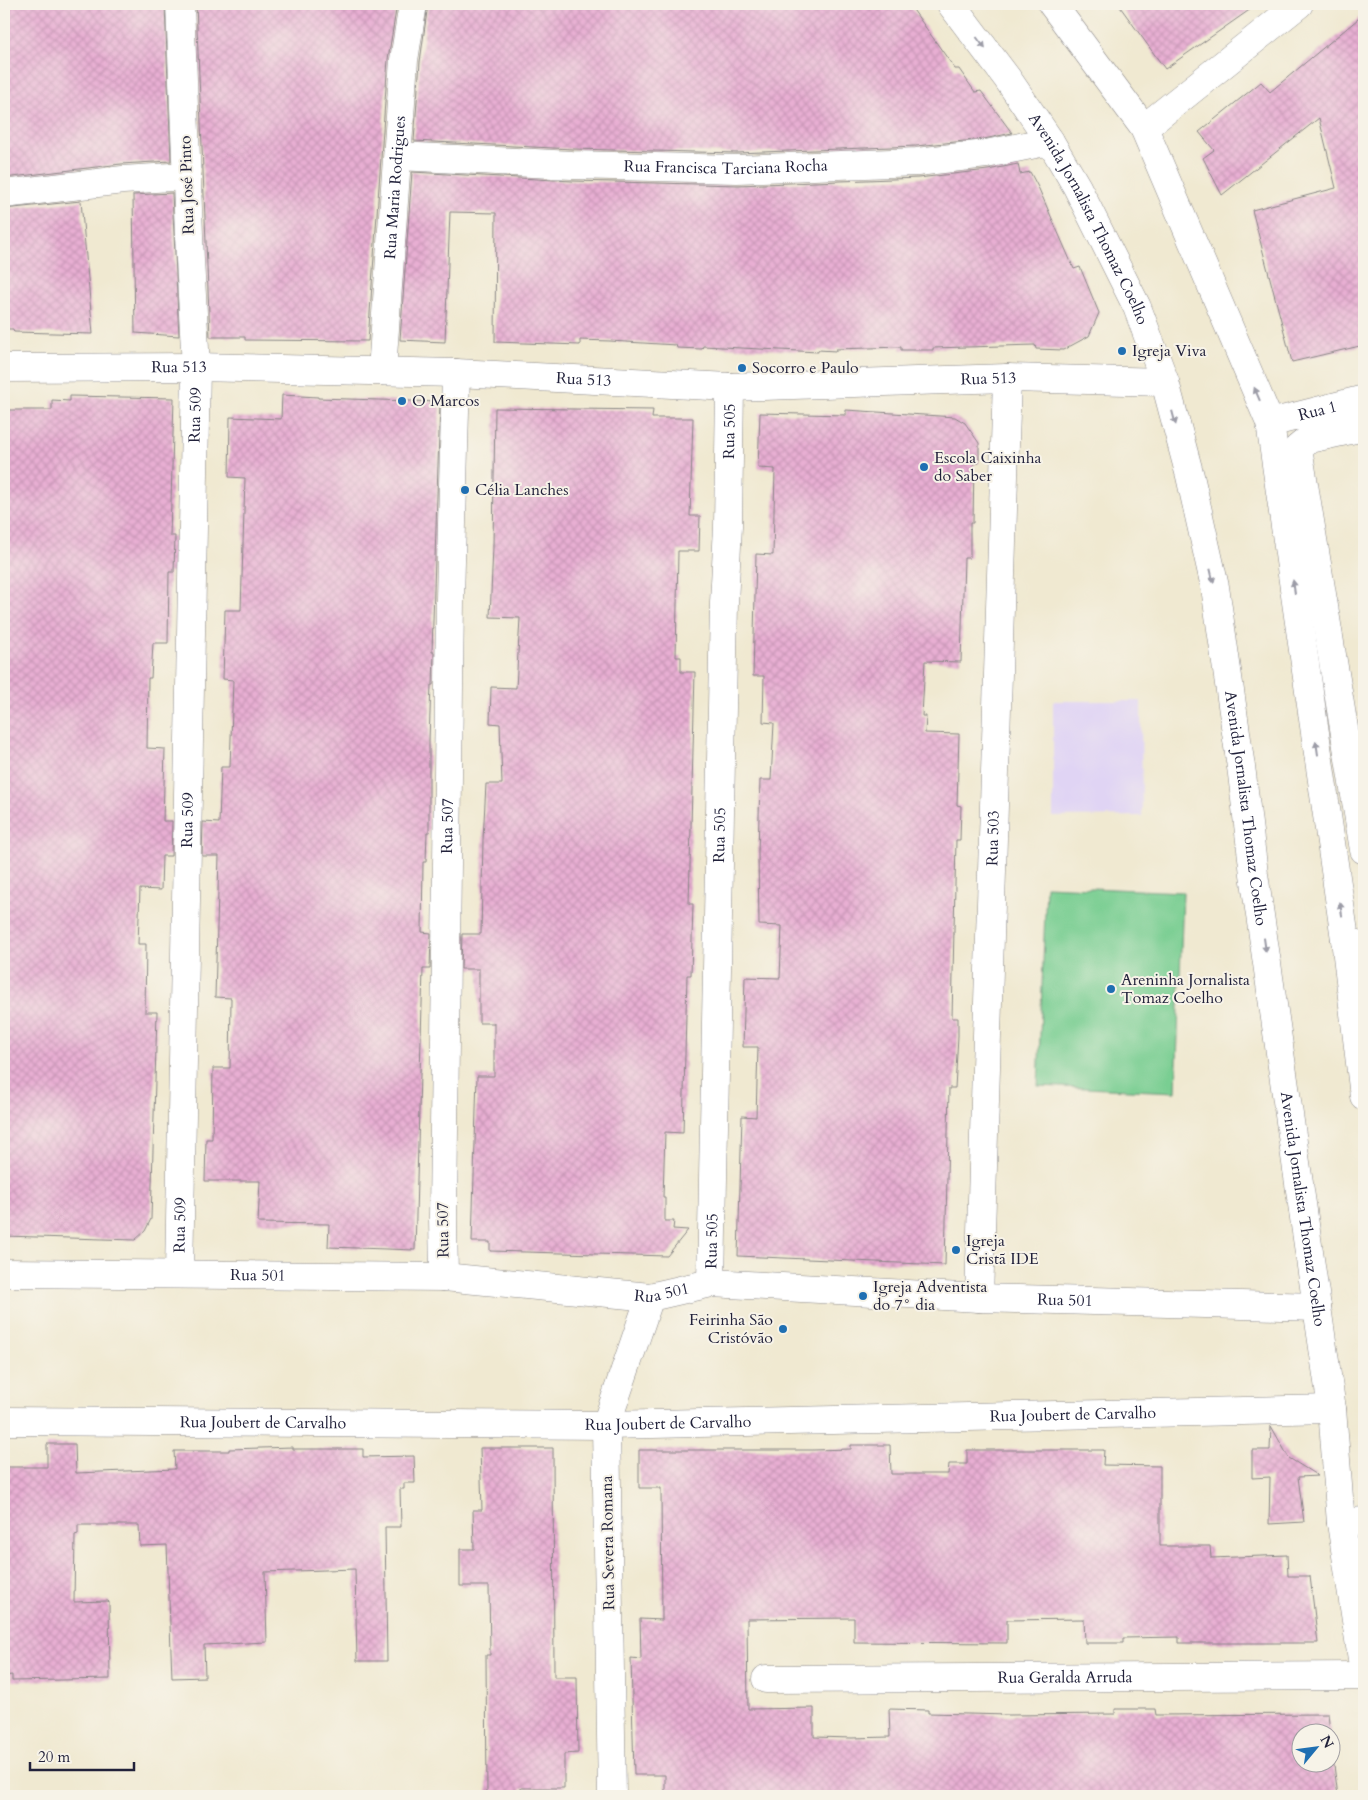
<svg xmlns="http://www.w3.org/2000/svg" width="1368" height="1800" font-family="Cardo,serif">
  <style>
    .built { fill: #e0d4f4 }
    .garden { fill: #79ce92; stroke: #4e7866 }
    .building { fill: url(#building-cross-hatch) }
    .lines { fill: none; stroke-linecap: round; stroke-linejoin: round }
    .street-casing { stroke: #898686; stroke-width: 29 }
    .primary-casing { stroke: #898686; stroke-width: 29 }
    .street { stroke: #fff; stroke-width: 28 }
    .primary { stroke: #fff; stroke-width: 28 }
    .oneway { fill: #9c9ca7 }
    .poi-dot { fill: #1f6fb2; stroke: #f7f3e8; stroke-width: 2 }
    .labels { text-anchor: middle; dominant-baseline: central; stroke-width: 4; stroke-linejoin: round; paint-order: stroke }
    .street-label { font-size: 16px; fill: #22223b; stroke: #f7f3e8 }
    .poi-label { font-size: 16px; fill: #22223b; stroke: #f7f3e8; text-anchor: start }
  </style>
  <defs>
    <pattern id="building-cross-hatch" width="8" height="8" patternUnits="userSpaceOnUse" patternTransform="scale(1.25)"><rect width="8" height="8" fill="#e8afd3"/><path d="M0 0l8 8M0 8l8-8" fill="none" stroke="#c796b6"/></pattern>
  </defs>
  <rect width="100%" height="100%" fill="#f7f3e8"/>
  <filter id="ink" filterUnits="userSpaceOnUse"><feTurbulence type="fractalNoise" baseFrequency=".02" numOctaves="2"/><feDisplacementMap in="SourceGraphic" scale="10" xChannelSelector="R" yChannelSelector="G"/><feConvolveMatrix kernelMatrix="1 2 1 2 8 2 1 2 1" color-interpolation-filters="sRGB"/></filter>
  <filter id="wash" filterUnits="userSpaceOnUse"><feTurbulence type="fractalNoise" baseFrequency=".0096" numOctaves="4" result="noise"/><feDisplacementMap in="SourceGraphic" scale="20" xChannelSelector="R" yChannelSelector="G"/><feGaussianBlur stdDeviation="1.12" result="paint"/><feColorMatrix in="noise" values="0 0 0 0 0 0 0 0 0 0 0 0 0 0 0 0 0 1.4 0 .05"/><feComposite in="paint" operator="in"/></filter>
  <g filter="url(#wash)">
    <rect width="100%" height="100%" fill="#f0e9d1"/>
    <!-- built -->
    <polygon class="built" points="1053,701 1141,701 1142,816 1053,817"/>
    <!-- garden -->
    <polygon class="garden" points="1046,886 1183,892 1176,1092 1038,1086"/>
    <g id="blocks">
      <!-- building -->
      <g class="building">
        <polygon points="4,4 165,4 171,161 121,164 4,178"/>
        <polygon points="196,4 397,4 388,59 368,341 245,340 245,337 210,337"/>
        <polygon points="428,4 644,4 682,5 682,4 909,4 955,69 959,69 975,92 981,91 1012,133 984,139 916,146 737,153 573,149 414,141 420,62"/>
        <polygon points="1118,4 1258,4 1165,69"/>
        <polygon points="1364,14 1364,345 1292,362 1252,210 1336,188 1319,118 1222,195 1203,158 1214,150 1199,132 1261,82 1270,92"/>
        <polygon points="1018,164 1020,174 1030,172 1039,189 1074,269 1080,267 1099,313 1089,336 1063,350 1036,349 1035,345 933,348 933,350 901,350 901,347 836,349 836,351 818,350 818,352 703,346 702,349 677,348 676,345 610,341 580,340 580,345 495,342 496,213 450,212 445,342 400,340 412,172 572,181 738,185 918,178 988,170"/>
        <polygon points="172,193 179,336 135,333 133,195"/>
        <polygon points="81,201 93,334 14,332 13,329 4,329 4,209"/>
        <polygon points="282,395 318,397 318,398 440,402 432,652 434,652 433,685 431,685 429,740 429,832 427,832 426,862 423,862 422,932 431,933 430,969 423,969 415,1250 328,1247 329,1224 258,1223 260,1181 205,1181 206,1139 212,1139 213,1068 230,1068 231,998 215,997 219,856 202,856 203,822 219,823 221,767 230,767 233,680 223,679 225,610 241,610 245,478 229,477 230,417 281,419"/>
        <polygon points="70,396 174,398 170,536 175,536 174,572 169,572 168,643 153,643 151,678 148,678 147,748 165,749 163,821 172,821 171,856 162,856 161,890 140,889 138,944 146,944 145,1012 157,1012 151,1219 145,1231 135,1240 4,1236 4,410 52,410 52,400 70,401"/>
        <polygon points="495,408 653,410 652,418 693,418 690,516 700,516 699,551 678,551 676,657 681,657 681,672 695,672 689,904 693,904 691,975 687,975 683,1133 665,1132 663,1197 665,1197 665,1221 674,1221 673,1229 688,1230 667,1256 490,1251 490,1242 472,1242 477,1076 494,1076 494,1023 479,1023 479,969 461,969 462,934 481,934 483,840 486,784 502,784 500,724 490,723 491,687 516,688 520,618 490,617 493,547"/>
        <polygon points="846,410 955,417 965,423 979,443 979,463 974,463 973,523 970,523 970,558 964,558 961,662 925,661 922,716 926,716 925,733 959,734 957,805 961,806 960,840 956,840 952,1018 958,1018 958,1036 955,1088 949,1088 945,1265 738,1256 742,1116 756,1117 758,1047 743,1047 745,977 780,978 782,926 759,925 758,853 760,780 771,780 774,723 763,722 764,676 753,676 756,554 773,555 775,469 758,468 760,413 846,415"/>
        <polygon points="1271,1426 1289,1458 1318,1476 1298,1477 1304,1522 1269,1524 1270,1477 1252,1478 1252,1450 1270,1450"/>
        <polygon points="47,1444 75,1444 76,1473 175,1469 174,1451 229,1451 229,1449 293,1447 293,1449 363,1449 363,1457 414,1456 415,1483 404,1483 404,1489 400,1489 401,1527 385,1527 387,1661 357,1661 355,1569 265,1572 267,1642 204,1645 205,1677 172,1678 167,1545 140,1546 139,1525 78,1525 78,1534 75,1535 74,1602 108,1601 109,1602 110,1679 12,1681 12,1675 4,1676 4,1467 47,1467"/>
        <polygon points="851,1445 890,1445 891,1474 948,1474 949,1464 967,1464 967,1450 1104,1450 1103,1465 1160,1466 1160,1546 1210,1546 1211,1558 1287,1555 1288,1576 1310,1576 1318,1643 1179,1643 1179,1637 1123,1638 1123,1643 1085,1643 1084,1619 1007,1620 1007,1643 854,1642 854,1618 747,1619 748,1709 814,1708 814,1737 852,1738 890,1737 889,1709 928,1710 928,1713 1009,1715 1115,1714 1115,1709 1155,1709 1156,1715 1328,1714 1330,1732 1300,1732 1300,1762 1330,1762 1330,1735 1338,1796 1194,1795 1156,1795 1156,1796 1117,1796 1117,1795 665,1796 665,1775 634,1775 631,1658 641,1659 640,1619 662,1620 661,1488 639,1488 639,1450 813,1450 851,1449"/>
        <polygon points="480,1448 553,1448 554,1677 577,1677 578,1753 564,1754 564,1788 521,1788 521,1796 487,1796 486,1655 490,1655 489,1586 460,1586 460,1549 474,1549 473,1510 482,1510"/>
      </g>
    </g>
  </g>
  <g filter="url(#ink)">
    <use href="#blocks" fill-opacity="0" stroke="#898686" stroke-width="1"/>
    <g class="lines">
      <!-- street casing -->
      <g class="street-casing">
        <g id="street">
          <polyline points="1144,128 1299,4"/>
          <path id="s1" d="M 398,156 L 572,165 L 737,169 L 917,162 L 986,154 L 1050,141"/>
          <polyline points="4,194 123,180 187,176"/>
          <path id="s2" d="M 4,368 L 196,367 L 456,373 L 730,387 L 1007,378 L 1165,382"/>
          <path id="s3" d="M 382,371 L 404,60 L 413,4"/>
          <path id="s4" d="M 1270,423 L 1364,399"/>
          <polyline points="1364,427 1309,439 1298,448 1364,850"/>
          <polyline points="1345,939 1364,948"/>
          <path id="s5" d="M 4,1273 L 444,1277 L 650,1297 L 711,1283 L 979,1298 L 1317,1307"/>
          <path id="s6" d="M 179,1274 L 196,367 L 190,260 L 180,4"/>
          <path id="s7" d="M 444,1277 L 443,1218 L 450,599 L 456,373"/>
          <path id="s8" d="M 711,1283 L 724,603 L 728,526 L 730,387"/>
          <path id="s9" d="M 979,1298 L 1007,378"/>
          <path id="s10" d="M 4,1421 L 606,1425 L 1332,1409"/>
          <path id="s11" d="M 766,1679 L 1364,1676"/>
          <polyline points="612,1796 606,1425 650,1297"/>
        </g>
      </g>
      <!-- primary casing -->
      <g class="primary-casing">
        <g id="primary">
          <path id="s12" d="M 951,4 L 1007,78 L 1050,141 L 1077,187 L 1137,307 L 1165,382 L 1190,476 L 1215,587 L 1242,774 L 1254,874 L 1317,1307 L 1332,1409 L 1341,1523 L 1364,1672"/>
          <polyline points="1052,4 1144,128 1270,423 1345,939 1364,1096"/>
          <polyline points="1341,1523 1364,1521"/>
        </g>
      </g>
      <!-- street -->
      <use href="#street" class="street"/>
      <!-- primary -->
      <use href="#primary" class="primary"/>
    </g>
    <!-- one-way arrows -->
    <defs><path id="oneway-solid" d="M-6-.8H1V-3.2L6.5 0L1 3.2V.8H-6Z" transform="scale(1.25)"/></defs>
    <g class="oneway">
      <use href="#oneway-solid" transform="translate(981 43) rotate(53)"/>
      <use href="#oneway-solid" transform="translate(1257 394) rotate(-113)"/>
      <use href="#oneway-solid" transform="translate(1174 418) rotate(75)"/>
      <use href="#oneway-solid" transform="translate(1212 576) rotate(77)"/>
      <use href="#oneway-solid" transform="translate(1294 587) rotate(-98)"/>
      <use href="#oneway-solid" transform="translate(1317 748) rotate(-98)"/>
      <use href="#oneway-solid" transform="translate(1341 909) rotate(-99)"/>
      <use href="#oneway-solid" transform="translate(1265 945) rotate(82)"/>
    </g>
  </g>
  <!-- markers -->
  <g class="poi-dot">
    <circle cx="1122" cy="351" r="5"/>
    <circle cx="742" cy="368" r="5"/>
    <circle cx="402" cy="401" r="5"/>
    <circle cx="924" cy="467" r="5"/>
    <circle cx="465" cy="490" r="5"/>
    <circle cx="1111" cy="989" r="5"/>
    <circle cx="956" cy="1250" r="5"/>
    <circle cx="863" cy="1296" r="5"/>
    <circle cx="783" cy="1329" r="5"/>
  </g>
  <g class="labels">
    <!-- street labels -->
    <g class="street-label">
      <text stroke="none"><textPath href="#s1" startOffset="328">Rua Francisca Tarciana Rocha</textPath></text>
      <text transform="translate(187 185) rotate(-92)">Rua José Pinto</text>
      <text stroke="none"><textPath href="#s3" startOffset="184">Rua Maria Rodrigues</textPath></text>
      <text stroke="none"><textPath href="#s12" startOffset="256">Avenida Jornalista Thomaz Coelho</textPath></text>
      <text stroke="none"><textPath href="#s2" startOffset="175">Rua 513</textPath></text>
      <text stroke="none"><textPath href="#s2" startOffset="985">Rua 513</textPath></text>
      <text stroke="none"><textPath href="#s2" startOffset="580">Rua 513</textPath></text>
      <text stroke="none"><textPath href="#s4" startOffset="49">Rua 1</textPath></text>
      <text stroke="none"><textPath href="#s6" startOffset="859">Rua 509</textPath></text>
      <text stroke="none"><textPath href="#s8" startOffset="852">Rua 505</textPath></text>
      <text stroke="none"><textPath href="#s12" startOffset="871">Avenida Jornalista Thomaz Coelho</textPath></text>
      <text stroke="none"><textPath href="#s6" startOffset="454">Rua 509</textPath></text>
      <text stroke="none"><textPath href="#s7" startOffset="451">Rua 507</textPath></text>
      <text stroke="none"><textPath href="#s8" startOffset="448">Rua 505</textPath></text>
      <text stroke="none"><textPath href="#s9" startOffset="460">Rua 503</textPath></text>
      <text stroke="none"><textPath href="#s12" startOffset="1276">Avenida Jornalista Thomaz Coelho</textPath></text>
      <text stroke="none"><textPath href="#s6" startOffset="49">Rua 509</textPath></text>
      <text transform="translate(443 1230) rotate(-91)">Rua 507</text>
      <text stroke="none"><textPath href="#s8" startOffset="42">Rua 505</textPath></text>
      <text stroke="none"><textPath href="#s5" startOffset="254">Rua 501</textPath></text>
      <text stroke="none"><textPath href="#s5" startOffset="659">Rua 501</textPath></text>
      <text stroke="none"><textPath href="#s5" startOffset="1064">Rua 501</textPath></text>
      <text stroke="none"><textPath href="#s10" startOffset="1069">Rua Joubert de Carvalho</textPath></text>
      <text stroke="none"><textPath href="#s10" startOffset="259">Rua Joubert de Carvalho</textPath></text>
      <text stroke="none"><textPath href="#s10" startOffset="664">Rua Joubert de Carvalho</textPath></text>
      <text transform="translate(608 1543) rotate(-91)">Rua Severa Romana</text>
      <text stroke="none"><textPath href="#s11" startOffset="299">Rua Geralda Arruda</textPath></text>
    </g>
    <!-- poi labels -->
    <g class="poi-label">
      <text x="1132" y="351">Igreja Viva</text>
      <text x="752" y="368">Socorro e Paulo</text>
      <text x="412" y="401">O Marcos</text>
      <text x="934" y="458">Escola Caixinha<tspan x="934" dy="18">do Saber</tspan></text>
      <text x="475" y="490">Célia Lanches</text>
      <text x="1121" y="980">Areninha Jornalista<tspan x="1121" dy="18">Tomaz Coelho</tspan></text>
      <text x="966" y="1241">Igreja<tspan x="966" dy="18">Cristã IDE</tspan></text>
      <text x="873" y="1287">Igreja Adventista<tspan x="873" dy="18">do 7° dia</tspan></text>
      <text x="773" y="1320" text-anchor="end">Feirinha São<tspan x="773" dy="18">Cristóvão</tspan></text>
    </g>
  </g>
  <!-- margin -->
  <rect width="1368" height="1800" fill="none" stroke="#f7f3e8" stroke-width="20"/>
  <!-- north arrow -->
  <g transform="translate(1316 1748) rotate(61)"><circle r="24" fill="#f7f3e8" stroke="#a29fa3"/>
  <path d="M0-4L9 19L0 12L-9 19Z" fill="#1f6fb2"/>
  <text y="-8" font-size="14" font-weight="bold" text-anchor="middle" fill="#22223b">N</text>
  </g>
  <!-- scale -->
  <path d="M30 1762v8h104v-8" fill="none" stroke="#22223b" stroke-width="2.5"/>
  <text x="38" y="1762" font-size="15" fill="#22223b" stroke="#f7f3e8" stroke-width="4" paint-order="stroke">20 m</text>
</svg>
